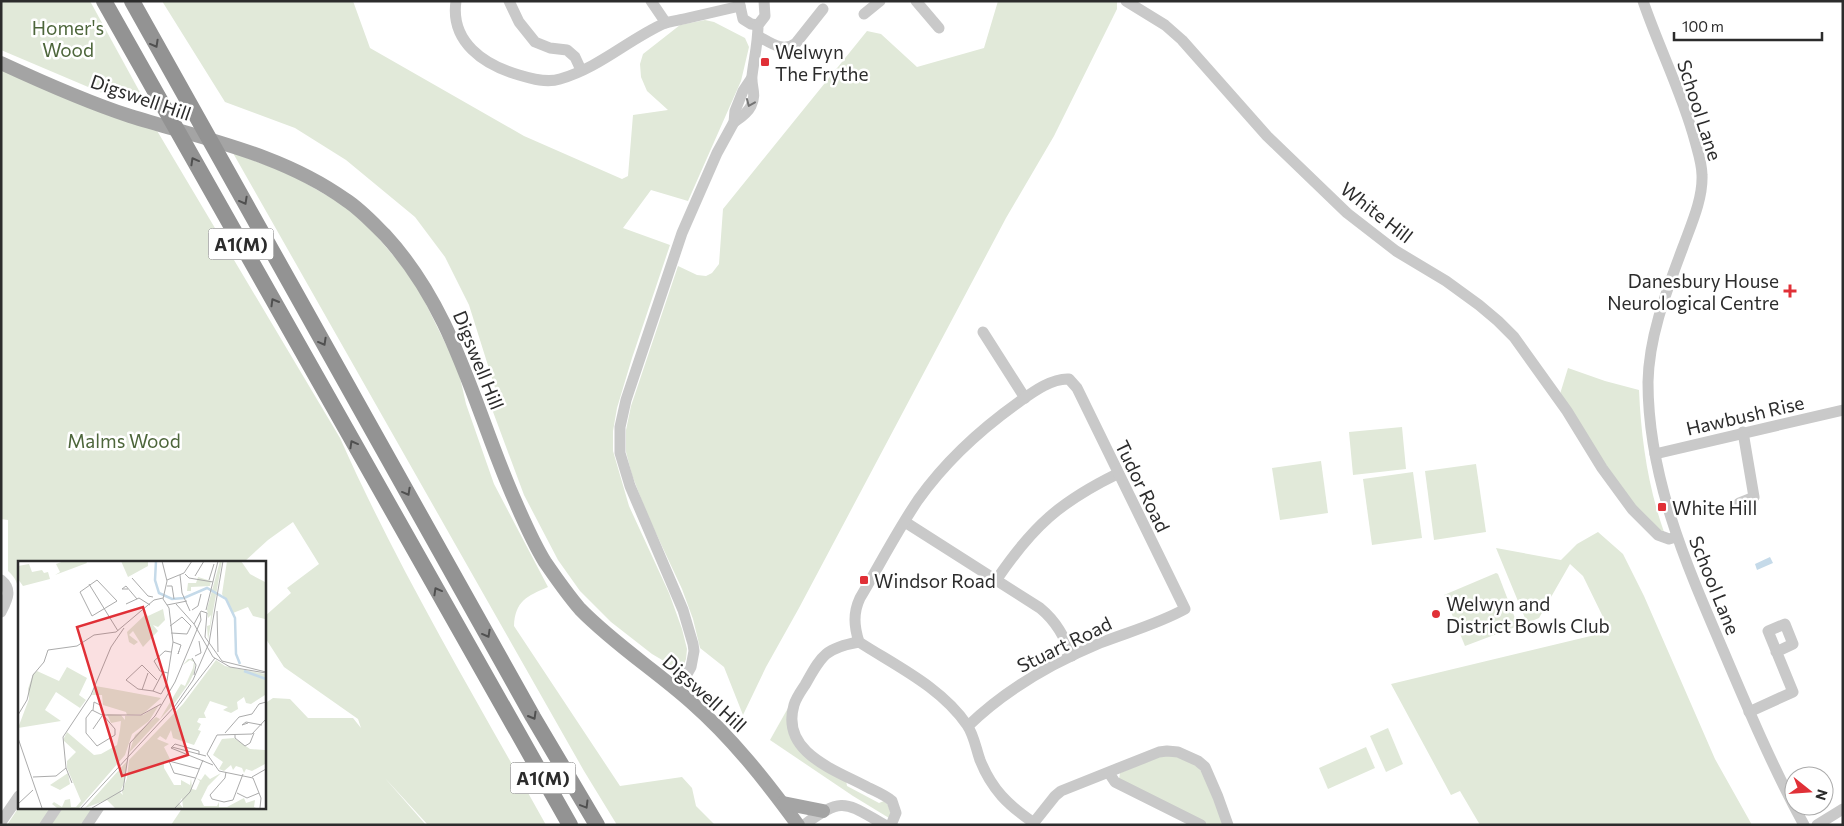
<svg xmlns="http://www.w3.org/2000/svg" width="1844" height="826" font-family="Commissioner,sans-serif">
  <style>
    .green { fill: #e1e9d9 }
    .water { fill: #c5dae9 }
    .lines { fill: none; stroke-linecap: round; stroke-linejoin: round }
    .minor { stroke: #c9c9c9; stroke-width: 11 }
    .major { stroke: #a4a4a4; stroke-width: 14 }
    .highway { stroke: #939393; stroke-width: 16 }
    .oneway { stroke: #505050 }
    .oneway2 { stroke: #737373 }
    .poi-dot { fill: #e03037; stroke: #fff; stroke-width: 2 }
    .labels { text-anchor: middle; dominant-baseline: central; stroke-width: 5; stroke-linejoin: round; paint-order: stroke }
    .shield { fill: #fff; stroke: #6b6b6b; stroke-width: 1 }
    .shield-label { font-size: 18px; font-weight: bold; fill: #2c2c2c }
    .park-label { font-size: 19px; fill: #4d663b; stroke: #fff }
    .poi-label { font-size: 19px; fill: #2c2c2c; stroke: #fff; text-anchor: start }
    .street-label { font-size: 19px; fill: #2c2c2c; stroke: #fff }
    .inset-river { fill: none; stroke: #c5dae9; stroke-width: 2.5 }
    .inset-road { fill: none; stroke: #ababab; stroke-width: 1 }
    .view { fill: #e03037; fill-opacity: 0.15; stroke: #e03037; stroke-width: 2.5 }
    .inset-edge { fill: none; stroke: #2c2c2c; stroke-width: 2.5 }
  </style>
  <rect width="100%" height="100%" fill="#fff"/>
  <!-- green -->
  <g class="green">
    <polygon points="1,1 90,1 148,107 107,95 1,50"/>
    <polygon points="162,1 353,1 370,48 524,136 622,179 628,176 633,115 668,110 647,91 641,77 640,64 643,54 680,25 705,20 714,22 745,38 749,47 741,81 688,201 651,190 623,228 670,245 632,358 617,408 613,431 613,451 629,506 669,593 682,629 687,649 686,659 683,667 674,667 652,654 611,622 580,591 558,560 524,495 486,393 496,391 469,305 445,257 415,217 346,160 295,128 225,102"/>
    <polygon points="998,1 1115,1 1117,2 1117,9 1054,136 1006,218 799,608 766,667 743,715 724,667 700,648 693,619 682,589 647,514 632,475 626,452 626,430 631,406 678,266 697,275 706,276 712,273 719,264 723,209 867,31 881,34 917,67 984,48"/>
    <path d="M 1,70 L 156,129 L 340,438 C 399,571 475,697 546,825 L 428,825 L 384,777 L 426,825 L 171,825 L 183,807 L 264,807 L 264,704 L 273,698 L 290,699 L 308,718 L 353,718 L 361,728 L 358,719 L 284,667 L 264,636 L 264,617 L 291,593 L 287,588 L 319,564 L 293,522 L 268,540 L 244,562 L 19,562 L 19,597 L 18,597 C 19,586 17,579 8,571 L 8,520 L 1,519 Z"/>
    <path d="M 233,153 L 288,173 L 345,206 L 374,233 L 398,261 L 418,288 L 458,369 L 466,404 L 494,484 L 548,587 C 527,596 515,601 514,626 L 620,786 L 682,777 L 692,788 L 696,806 L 715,825 L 617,825 L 584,771 Z"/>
    <path d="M 1568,368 L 1605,381 L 1639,390 C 1641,438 1648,487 1664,532 L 1660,532 L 1633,507 L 1560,394 Z"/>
    <polygon points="1402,427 1406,469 1353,475 1349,432"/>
    <polygon points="1321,461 1328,513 1280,520 1272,468"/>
    <polygon points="1476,464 1486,532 1434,540 1425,471"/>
    <polygon points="1413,472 1422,538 1372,545 1363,479"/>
    <polygon points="1598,532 1623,554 1644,596 1715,759 1752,825 1480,825 1460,791 1451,795 1391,684 1599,634 1609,636 1604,619 1583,576 1570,564 1539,618 1527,623 1496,548 1561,560 1577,544"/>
    <polygon points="1496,573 1498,574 1518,626 1465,646 1444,595"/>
    <polygon points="788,708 790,735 846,780 847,786 879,803 884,801 888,805 891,815 889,818 853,796 770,740"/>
    <polygon points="1388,728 1403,764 1386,772 1370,736"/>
    <polygon points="1366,747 1375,768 1328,789 1319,768"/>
    <path d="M 1169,755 C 1178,757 1187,760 1195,765 C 1208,774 1218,810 1224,825 L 1209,825 L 1119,779 L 1120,773 L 1160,756 Z"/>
    <polygon points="19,807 52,807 40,825 7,825"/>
    <polygon points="61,807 94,807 82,825 49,825"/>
  </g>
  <!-- water -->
  <polygon class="water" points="1770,557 1773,563 1757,570 1755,564"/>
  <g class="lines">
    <!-- minor -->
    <g class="minor">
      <path d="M 456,1 C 450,42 484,65 519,75 C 532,79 547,83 560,79 C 599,68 629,39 665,23 C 672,21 680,20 688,18 C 705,14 722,10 740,6"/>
      <polyline points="509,1 519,22 535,42 550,48 567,50 575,57 581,70"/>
      <polyline points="651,1 666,23"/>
      <polyline points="739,1 743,19 751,24 758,25"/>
      <polyline points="916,1 939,28"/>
      <polyline points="1126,1 1165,25 1182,40 1267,136 1347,213 1396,251 1446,281 1479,305 1498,321 1514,337 1567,411 1602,468 1632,509 1658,535 1669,539 1676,537"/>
      <path d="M 1643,1 C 1659,48 1682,93 1695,141 C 1698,152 1702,164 1702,175 C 1703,199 1691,225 1683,247 C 1667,290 1649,335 1648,382 C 1648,477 1686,564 1723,650 C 1748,709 1773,768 1804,825"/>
      <polyline points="864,14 880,1"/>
      <path d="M 758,36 C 771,43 783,53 796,43 L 823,9"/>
      <path d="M 734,122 C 740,118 747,114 751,106 C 757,94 751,87 752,76 C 754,59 758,43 758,25 L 765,16 L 764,1"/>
      <polyline points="983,332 1025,398"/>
      <polyline points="1655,454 1843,410"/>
      <polyline points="1739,503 1754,497 1743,432"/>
      <path d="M 905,522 L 1040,608 C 1057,622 1064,637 1072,656"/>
      <path d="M 997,579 C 1033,526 1060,502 1117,474"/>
      <path d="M 1,580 C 13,590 7,600 1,612"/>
      <path d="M 859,642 C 824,648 821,657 805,685 C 801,691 796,698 794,705 C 780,753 836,770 869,788 C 877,792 885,795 892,801 L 896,813 L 891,825"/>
      <polyline points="678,690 691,667 694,651 693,644 683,610 630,486 620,453 620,427 626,400 682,233 717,153 734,122 735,111 743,91 751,79"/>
      <polyline points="1749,712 1793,692 1768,631 1785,624 1793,644 1776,652"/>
      <path d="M 968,726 C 1005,690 1052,663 1100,643 C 1128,632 1158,624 1185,609 L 1077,388 L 1069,379 C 1052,378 1033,392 1019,402 C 981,429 945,462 918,500 C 897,531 879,566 860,598 C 853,613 854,626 859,642 C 896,666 941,687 967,725 C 974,735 976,749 980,760 C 992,790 1008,805 1034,823"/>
      <polyline points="1109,773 1115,782 1201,825"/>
      <polyline points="1,822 19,796"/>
      <polyline points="45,825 57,807"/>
      <polyline points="87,825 99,807"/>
      <path d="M 804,825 C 843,795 846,803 885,825"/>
      <polyline points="1032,825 1055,796 1061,791 1159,752 1167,751 1178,752 1198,761 1205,767 1218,797 1228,825"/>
      <polyline points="1817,825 1843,809"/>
    </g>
    <!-- major -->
    <g class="major">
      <path d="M 1,63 C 42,82 87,102 130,116 C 204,139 282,154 346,200 C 360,209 373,223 385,235 C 454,310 473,404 512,494 C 522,517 532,541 545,562 C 556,578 567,594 580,609 C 614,644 655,670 691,702 C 732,738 766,781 798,825"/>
      <polyline points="783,803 823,811"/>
    </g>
    <!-- highway -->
    <g class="highway">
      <polyline points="104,1 570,825"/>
      <polyline points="132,1 533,717 597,825"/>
    </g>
  </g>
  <!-- one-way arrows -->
  <defs><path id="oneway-chevron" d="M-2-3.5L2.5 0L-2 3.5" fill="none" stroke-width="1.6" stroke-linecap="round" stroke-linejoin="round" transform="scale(1.25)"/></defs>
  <g class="oneway">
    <use href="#oneway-chevron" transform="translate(155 44) rotate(61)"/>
    <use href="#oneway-chevron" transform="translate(194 161) rotate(-119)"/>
    <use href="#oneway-chevron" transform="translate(244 201) rotate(61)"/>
    <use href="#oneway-chevron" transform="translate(274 302) rotate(-120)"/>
    <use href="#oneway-chevron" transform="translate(323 342) rotate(61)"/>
    <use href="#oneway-chevron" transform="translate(353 444) rotate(-119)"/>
    <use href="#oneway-chevron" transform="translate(407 492) rotate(61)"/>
    <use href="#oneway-chevron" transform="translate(437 591) rotate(-119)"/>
    <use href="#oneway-chevron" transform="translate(487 634) rotate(61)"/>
    <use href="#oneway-chevron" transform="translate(533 716) rotate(60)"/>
    <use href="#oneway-chevron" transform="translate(585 805) rotate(59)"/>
  </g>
  <use class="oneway2" href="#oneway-chevron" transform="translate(750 103) rotate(113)"/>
  <!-- markers -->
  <g class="poi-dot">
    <rect x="760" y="57" width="10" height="10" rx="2.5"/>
    <path d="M1787.5 283.5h5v5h5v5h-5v5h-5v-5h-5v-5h5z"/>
    <rect x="1657" y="502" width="10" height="10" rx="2.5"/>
    <rect x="859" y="575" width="10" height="10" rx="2.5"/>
    <circle cx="1436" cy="614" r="5"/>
  </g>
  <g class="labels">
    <!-- shield labels -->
    <g class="shield">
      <rect x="208.5" y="228.5" width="65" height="31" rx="4"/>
      <rect x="510.5" y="762.5" width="65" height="31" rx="4"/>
    </g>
    <g class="shield-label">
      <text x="241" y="244">A1(M)</text>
      <text x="543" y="778">A1(M)</text>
    </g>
    <!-- park labels -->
    <g class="park-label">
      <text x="68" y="27">Homer's<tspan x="68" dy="22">Wood</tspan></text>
      <text x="124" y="440">Malms Wood</text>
    </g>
    <!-- poi labels -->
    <g class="poi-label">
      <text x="775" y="51">Welwyn<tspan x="775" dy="22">The Frythe</tspan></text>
      <text x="1779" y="280" text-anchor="end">Danesbury House<tspan x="1779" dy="22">Neurological Centre</tspan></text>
      <text x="1672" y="507">White Hill</text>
      <text x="874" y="580">Windsor Road</text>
      <text x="1446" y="603">Welwyn and<tspan x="1446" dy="22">District Bowls Club</tspan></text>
    </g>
    <!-- street labels -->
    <g class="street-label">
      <text transform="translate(141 97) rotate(19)">Digswell Hill</text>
      <text transform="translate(1700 110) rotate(72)">School Lane</text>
      <text transform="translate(1377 212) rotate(38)">White Hill</text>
      <text transform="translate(479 360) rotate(68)">Digswell Hill</text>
      <text transform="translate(1745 415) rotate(-13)">Hawbush Rise</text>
      <text transform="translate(1143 486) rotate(64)">Tudor Road</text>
      <text transform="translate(1715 585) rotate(68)">School Lane</text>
      <text transform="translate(1064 644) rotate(-26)">Stuart Road</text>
      <text transform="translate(705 693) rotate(42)">Digswell Hill</text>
    </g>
  </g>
  <!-- overview -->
  <g transform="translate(18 561)">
    <rect width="248" height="248" fill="#fff"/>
    <path d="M 46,0 L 68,0 L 69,2 L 37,14 L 42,11 L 38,3 ZM 103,0 L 130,0 L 130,5 L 110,16 ZM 202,0 L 204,0 L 190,79 L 189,65 L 192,64 L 193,54 L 190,57 L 189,48 ZM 209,0 L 223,0 L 232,13 L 247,21 L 247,58 L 235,55 L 230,46 L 215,52 L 204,33 ZM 11,3 L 14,11 L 24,9 L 26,12 L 30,11 L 32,18 L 5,25 L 0,18 L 0,5 ZM 180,16 L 193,20 L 192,25 L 173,26 L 173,30 L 169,30 L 170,22 L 178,22 ZM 145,48 L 147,59 L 140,66 L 135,64 L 140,70 L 125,86 L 115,70 L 111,74 L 120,81 L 116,84 L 111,81 L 109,71 L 128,53 L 130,55 ZM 170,98 L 174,98 L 177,102 L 176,112 L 171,122 L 156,143 L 111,192 L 117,174 L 138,156 L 142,158 L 163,123 L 167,125 L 175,107 L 176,101 L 172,99 L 165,104 ZM 198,99 L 207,105 L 247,113 L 247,134 L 233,143 L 228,142 L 226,136 L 219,141 L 220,148 L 213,152 L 205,149 L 210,146 L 192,140 L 186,152 L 188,157 L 181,157 L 179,161 L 183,163 L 180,169 L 183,170 L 176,184 L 155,177 L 153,169 L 148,179 L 142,175 L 139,178 L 151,183 L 146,186 L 152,198 L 146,201 L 146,207 L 156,224 L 163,224 L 163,219 L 172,224 L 173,217 L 174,228 L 178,229 L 182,220 L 178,217 L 183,219 L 187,213 L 192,218 L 203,212 L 190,225 L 183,239 L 186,245 L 199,245 L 201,241 L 201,246 L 209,246 L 226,237 L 228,242 L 237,239 L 236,246 L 238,247 L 165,247 L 164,237 L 161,242 L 165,247 L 97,247 L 89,239 L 67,247 L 109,200 L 107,220 L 102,231 L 105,234 L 104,231 L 109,217 L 111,199 L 165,143 ZM 49,106 L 69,117 L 61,134 L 68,139 L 62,147 L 38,131 L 27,149 L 43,160 L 0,167 L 11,138 L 10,128 L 15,113 L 19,110 L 41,120 ZM 77,125 L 89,127 L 143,137 L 125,153 L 109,154 L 108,151 L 85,144 L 84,134 L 74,134 ZM 141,144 L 131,160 L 114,173 L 107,194 L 61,247 L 39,247 L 34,243 L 36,241 L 44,246 L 47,239 L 52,238 L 53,246 L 58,246 L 63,240 L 49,207 L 49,200 L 58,191 L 45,179 L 49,171 L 76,194 L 83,193 L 99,184 L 102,169 L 103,160 L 93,162 L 89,153 L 103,154 L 107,159 L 107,155 L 125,154 ZM 216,177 L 232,188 L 247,189 L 247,203 L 234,210 L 228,208 L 226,212 L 224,207 L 218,205 L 215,209 L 213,204 L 206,210 L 201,208 L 205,201 L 195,194 L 204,178 ZM 50,212 L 52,223 L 42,229 L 32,224 Z" fill="#e1e9d9"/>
    <path class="inset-river" d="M 138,0 L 137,19 L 141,32 L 154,38 L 166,37 L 189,27 L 208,38 L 217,57 L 218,93 L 222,103M 226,110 L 248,118"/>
    <path class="inset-road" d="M 144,0 L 149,20 L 145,38 L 151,47 L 155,81 L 148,126 L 151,130M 167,13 L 171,17 L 195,21M 162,14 L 164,32 L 172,50M 177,15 L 186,0M 114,17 L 130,35 L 135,36M 79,19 L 99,40 L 74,55 L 62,31 ZM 149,19 L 166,12 L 174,0M 191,19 L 196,3M 71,23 L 100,70M 149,25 L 154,25 L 156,38M 110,28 L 104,28 L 108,25 L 119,38M 108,43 L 121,37 L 132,44M 158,43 L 176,63M 149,44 L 169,40M 174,49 L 180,45 L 183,33M 188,49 L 200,0M 199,50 L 200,91M 152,65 L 164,56 L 173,65 L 169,73 L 153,72M 155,81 L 163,84 L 160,93 L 161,90M 177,95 L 183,92 L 181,80M 174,97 L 178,104 L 176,114M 248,111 L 204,100 L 187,76 L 189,52 L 183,50 L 176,63 L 195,96 L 212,106 L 248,112M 150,112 L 142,110 L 136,100 L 147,90 L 153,91M 124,129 L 130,112M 135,130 L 120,128 L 108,119 L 124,104 L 139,119M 135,130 L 143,133 L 149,123M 135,130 L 145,111M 75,149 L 76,141 L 84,145M 157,149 L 197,97M 0,154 L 9,139 L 15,114 L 26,101 L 30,89 L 59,85 L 76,74 L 98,71 L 136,39 L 145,37M 84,154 L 74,149 L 68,157 L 68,172 L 79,185 L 97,174 L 97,168 L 86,155M 84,154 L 123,154 L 143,143M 230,162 L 224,164 L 228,161 L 244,164M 75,168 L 84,155M 207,172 L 221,156 L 234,153 L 241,143 L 248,141M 217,173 L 217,177 L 227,185 L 232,182 L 236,172M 0,177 L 24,247M 154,186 L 188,195M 181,194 L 181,190 L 157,183 L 153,187 L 195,204M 208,211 L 207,217 L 192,234 L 194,238 L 206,241 L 215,239 L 225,213M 15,216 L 38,215 L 48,207M 234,216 L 248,208M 177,217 L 156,212 L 151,200 L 181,208M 54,222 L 48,207 L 45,176 L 73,134 L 93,86 L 106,67M 219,232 L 229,237 L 241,232M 0,243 L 15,229M 63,247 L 157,145 L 175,119 L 191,82 L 205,0M 74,247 L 105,229 L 112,182 L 137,155 L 157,121 L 183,59 L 182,52M 157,247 L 172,231 L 185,199M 242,247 L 243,237 L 235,217 L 201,210 L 189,193 L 199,174 L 234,173 L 248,158"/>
    <path class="view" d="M 125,46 L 170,194 L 104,215 L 59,66 Z"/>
    <rect width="248" height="248" class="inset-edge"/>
  </g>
  <!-- border -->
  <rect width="1844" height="826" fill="none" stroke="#2c2c2c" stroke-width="5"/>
  <!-- north arrow -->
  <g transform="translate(1809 791) rotate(107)"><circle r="24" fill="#ffffff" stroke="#ababab"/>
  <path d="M0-4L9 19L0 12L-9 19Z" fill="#e03037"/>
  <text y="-8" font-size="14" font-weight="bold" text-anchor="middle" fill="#2c2c2c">N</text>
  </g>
  <!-- scale -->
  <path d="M1674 32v8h148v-8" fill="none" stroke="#2c2c2c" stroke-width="2.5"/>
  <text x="1682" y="32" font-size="15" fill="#2c2c2c" stroke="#ffffff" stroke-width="4" paint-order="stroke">100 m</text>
</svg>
